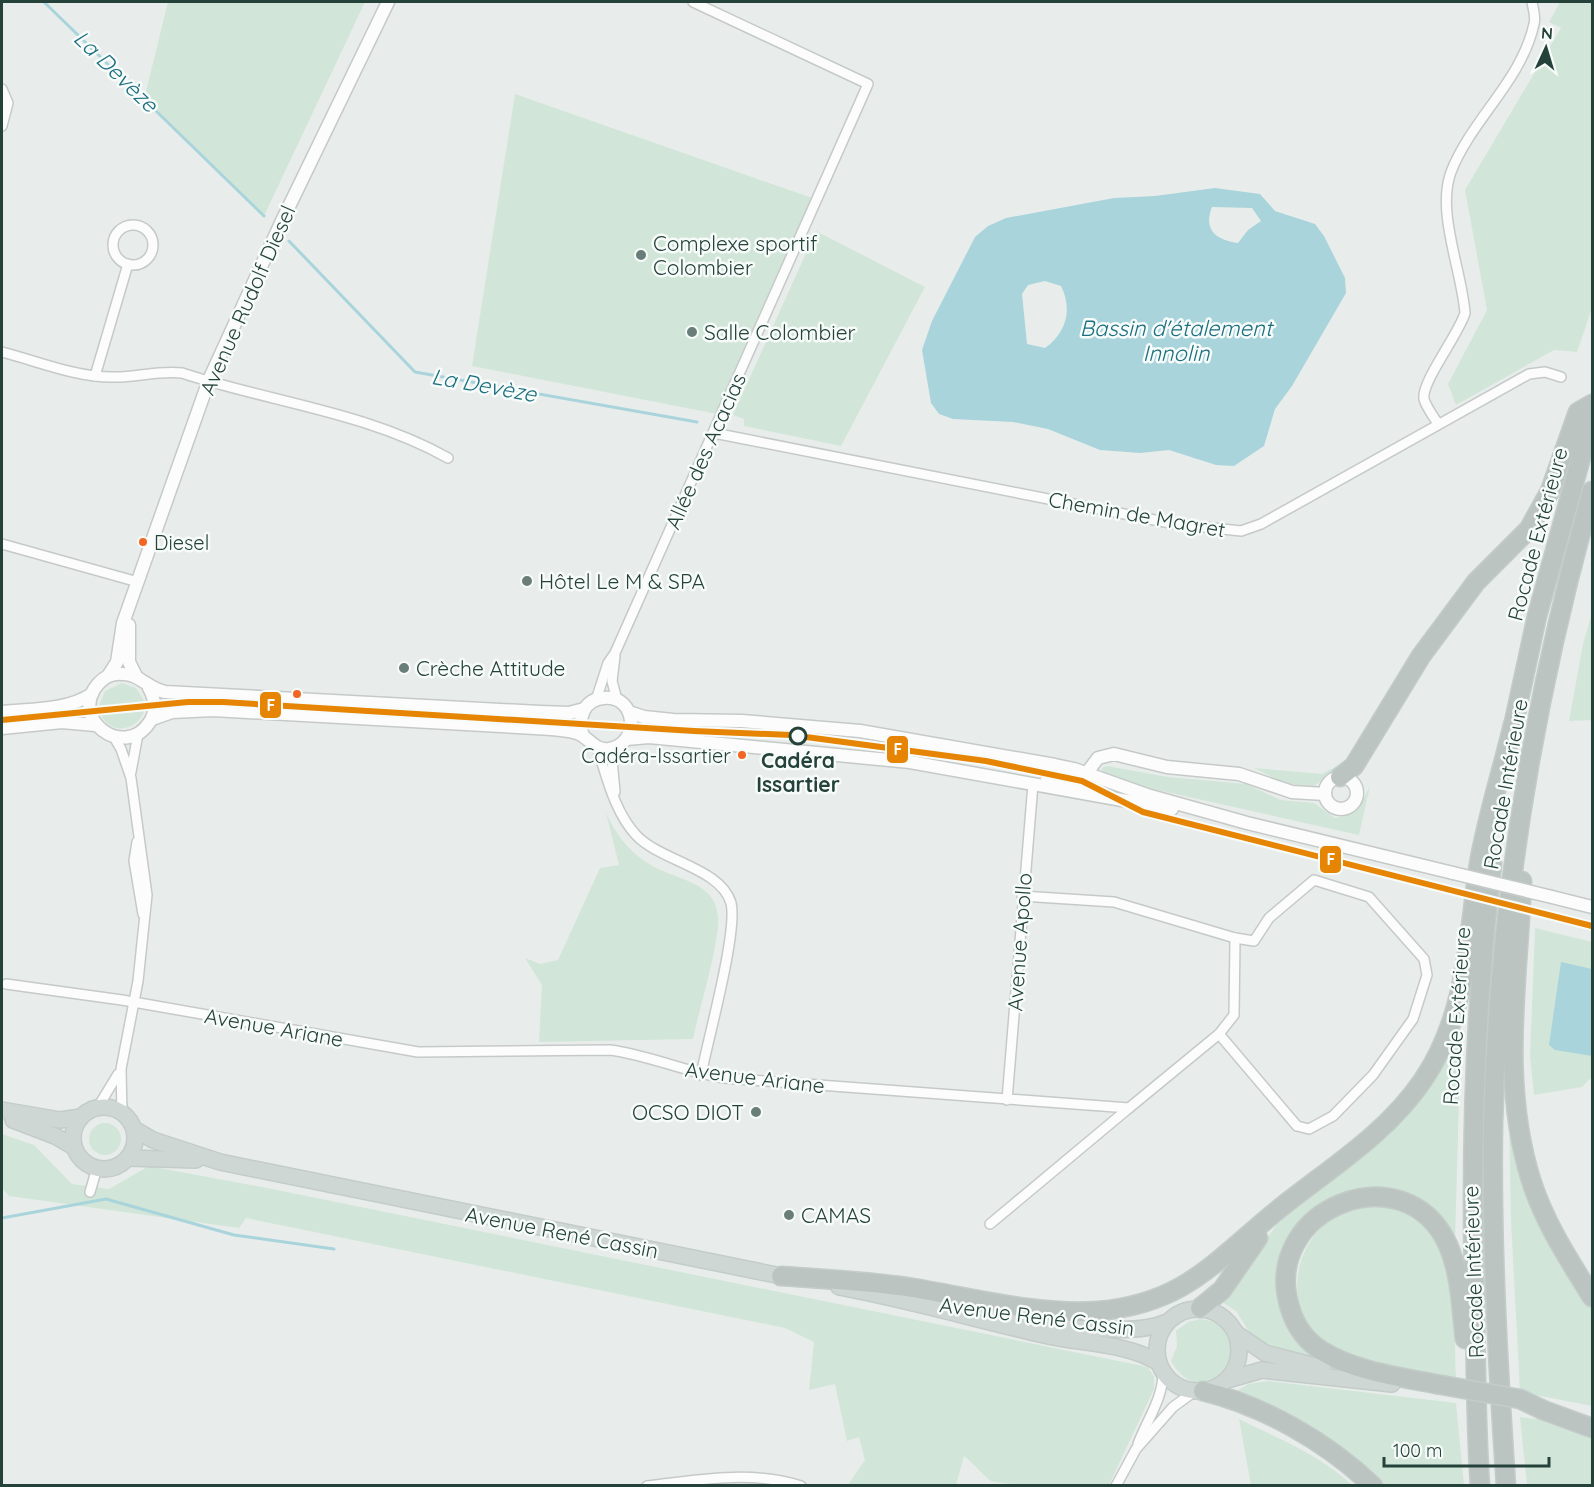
<svg xmlns="http://www.w3.org/2000/svg" width="1594" height="1487" font-family="Quicksand,sans-serif">
  <style>
    .green { fill: #d1e6d8 }
    .water { fill: #a9d4db; fill-rule: evenodd }
    .lines { fill: none; stroke-linecap: round; stroke-linejoin: round }
    .stream { stroke: #a9d4db; stroke-width: 3 }
    .minor-casing { stroke: #c5cac8; stroke-width: 12 }
    .tertiary-casing { stroke: #c5cac8; stroke-width: 15 }
    .primary-casing { stroke: #c3ccc9; stroke-width: 18 }
    .motorway-casing { stroke: #c3ccc9; stroke-width: 21 }
    .minor { stroke: #fcfcfc; stroke-width: 9 }
    .tertiary { stroke: #fcfcfc; stroke-width: 12 }
    .primary { stroke: #cfd7d5; stroke-width: 15 }
    .motorway { stroke: #bcc4c2; stroke-width: 18 }
    .tertiary-bridge-casing { stroke: #c5cac8; stroke-width: 15; stroke-linecap: butt }
    .motorway-bridge-casing { stroke: #c3ccc9; stroke-width: 21; stroke-linecap: butt }
    .tertiary-bridge { stroke: #fcfcfc; stroke-width: 12 }
    .motorway-bridge { stroke: #bcc4c2; stroke-width: 18 }
    .tram-1-casing { stroke: #f7fbf9; stroke-width: 10 }
    .tram-1 { stroke: #e68403; stroke-width: 6 }
    .poi-dot { fill: #697e78; stroke: #f7fbf9; stroke-width: 2 }
    .bus-dot { fill: #f26522; stroke: #f7fbf9; stroke-width: 2 }
    .stop-dot { fill: #f7fbf9; stroke: #24423a; stroke-width: 3 }
    .labels { text-anchor: middle; dominant-baseline: central; stroke-width: 5; stroke-linejoin: round; paint-order: stroke }
    .bus-label { font-size: 20px; fill: #24423a; stroke: #f7fbf9; text-anchor: start }
    .poi-label { font-size: 21px; fill: #24423a; stroke: #f7fbf9; text-anchor: start }
    .street-label { font-size: 21px; fill: #24423a; stroke: #f7fbf9 }
    .stop-label { font-size: 21px; font-weight: bold; fill: #24423a; stroke: #f7fbf9 }
    .water-label { font-size: 22px; font-style: italic; fill: #1c6f80; stroke: #f7fbf9 }
    .line-badge { stroke: #f7fbf9; stroke-width: 2 }
    .badge-label { font-size: 16px; text-anchor: middle; font-weight: bold; fill: #fff }
  </style>
  <rect width="100%" height="100%" fill="#e8edeb"/>
  <!-- green -->
  <g class="green">
    <polygon points="168,2 365,2 264,216 144,99"/>
    <polygon points="1560,2 1592,2 1592,308 1577,352 1554,350 1456,405 1448,384 1487,310 1465,190 1561,28 1549,22"/>
    <polygon points="515,94 815,199 722,415 472,366"/>
    <polygon points="816,231 925,287 841,446 744,426 744,419 733,415"/>
    <polygon points="1592,613 1592,720 1569,721 1583,644"/>
    <polygon points="122,683 136,688 145,702 99,706 105,691"/>
    <path d="M 145,709 C 138,732 110,736 100,713 Z"/>
    <polygon points="1350,759 1314,786 1286,784 1254,768 1322,774"/>
    <path d="M 1107,766 L 1168,777 L 1246,784 L 1281,800 L 1314,803 L 1335,818 C 1357,815 1361,804 1370,786 L 1359,835 L 1117,781 L 1102,773 L 1102,768 Z"/>
    <path d="M 606,813 C 615,833 627,849 646,862 C 675,882 722,879 718,926 C 714,963 701,1002 693,1039 L 539,1042 L 542,985 L 525,958 L 540,964 L 558,960 L 600,868 L 619,865 Z"/>
    <polygon points="1535,928 1592,942 1592,1077 1582,1087 1534,1095 1530,1056"/>
    <path d="M 1458,1025 L 1461,1027 L 1455,1242 C 1444,1227 1435,1211 1419,1201 C 1410,1195 1395,1192 1384,1191 C 1330,1186 1282,1224 1279,1279 C 1279,1293 1280,1311 1287,1324 C 1294,1336 1308,1347 1317,1358 L 1259,1342 L 1251,1335 L 1236,1311 L 1222,1302 L 1277,1224 L 1375,1145 Z"/>
    <circle cx="105" cy="1139" r="16"/>
    <polygon points="1509,1123 1519,1163 1583,1295 1592,1307 1592,1406 1520,1392 1511,1221"/>
    <path d="M 2,1134 L 34,1145 L 72,1184 L 109,1189 L 149,1166 L 267,1188 L 1148,1367 L 1154,1377 L 1154,1389 L 1109,1485 C 1080,1485 1016,1487 991,1481 C 986,1478 971,1461 964,1456 L 956,1485 L 848,1485 L 865,1460 L 859,1437 L 847,1441 L 835,1384 L 809,1390 L 814,1342 L 785,1328 L 246,1218 L 239,1228 L 9,1196 L 2,1188 Z"/>
    <path d="M 1375,1205 C 1384,1207 1395,1208 1402,1211 C 1463,1241 1453,1322 1456,1378 C 1419,1371 1368,1365 1335,1349 C 1281,1322 1288,1245 1336,1216 C 1347,1209 1363,1208 1375,1205 Z"/>
    <path d="M 1200,1319 C 1269,1326 1207,1426 1171,1361 L 1177,1346 L 1176,1331 L 1188,1322 Z"/>
    <polygon points="1268,1381 1456,1403 1464,1485 1383,1485 1330,1439 1234,1393 1248,1384"/>
    <polygon points="1520,1417 1550,1421 1592,1434 1592,1485 1527,1485"/>
    <path d="M 1239,1419 C 1277,1438 1321,1455 1352,1485 L 1251,1485 Z"/>
  </g>
  <!-- water -->
  <g class="water">
    <path d="M 1215,188 L 1260,194 L 1275,211 L 1315,224 L 1324,236 L 1345,278 L 1346,293 L 1292,386 L 1275,409 L 1264,446 L 1234,466 L 1216,465 L 1169,450 L 1140,453 L 1100,450 L 1048,429 L 1013,422 L 953,419 L 939,414 L 931,403 L 922,350 L 932,321 L 975,237 L 988,226 L 1006,218 L 1114,198 L 1155,196 ZM 1212,207 L 1252,208 L 1261,221 L 1248,230 L 1238,243 C 1216,240 1203,230 1212,207 ZM 1045,281 L 1061,286 C 1073,310 1066,333 1045,348 L 1027,344 L 1022,294 L 1028,285 Z"/>
    <polygon points="1561,962 1592,969 1592,1056 1555,1050 1549,1045"/>
  </g>
  <g class="lines">
    <!-- stream -->
    <g class="stream">
      <polyline points="44,2 264,216"/>
      <polyline points="289,241 415,372 697,422"/>
      <polyline points="2,1218 106,1199 234,1235 334,1249"/>
    </g>
    <!-- minor casing -->
    <g class="minor-casing">
      <g id="minor">
        <polyline points="2,89 8,103 2,126"/>
        <circle cx="133" cy="245" r="20"/>
        <path d="M 2,352 C 37,361 75,377 112,377 C 135,378 158,370 182,373 C 270,402 366,412 448,458"/>
        <polyline points="95,376 128,264"/>
        <path d="M 1438,424 C 1434,417 1426,407 1424,399 C 1421,382 1459,334 1465,313 C 1462,271 1436,212 1451,172 C 1471,120 1522,80 1534,24 C 1536,18 1533,8 1532,2"/>
        <polyline points="714,433 1175,524 1241,531 1261,524 1529,374 1545,372 1561,377"/>
        <polyline points="2,544 138,582"/>
        <polyline points="615,656 612,681 617,700"/>
        <polyline points="596,700 608,663 615,653 868,84 693,2"/>
        <polyline points="114,737 121,749 131,778 147,895 138,981 121,1069 122,1113"/>
        <path d="M 597,747 C 607,777 614,811 636,835 C 660,861 721,868 731,903 C 738,931 708,1039 701,1075"/>
        <polyline points="131,772 138,734"/>
        <polyline points="615,792 612,760 617,747"/>
        <polyline points="137,842 134,861 143,914"/>
        <polyline points="1022,896 1114,902 1235,938 1254,941 1269,918 1314,880 1369,897 1424,959 1427,975 1413,1019 1373,1075 1333,1116 1309,1129 1297,1126 1219,1034"/>
        <path d="M 6,984 L 122,1000 L 418,1052 L 610,1050 C 649,1055 685,1072 724,1078 L 1129,1108 L 1219,1034 L 1234,1015 L 1235,938"/>
        <polyline points="1007,1100 1033,784"/>
        <polyline points="98,1107 118,1074"/>
        <polyline points="90,1192 97,1168"/>
        <polyline points="990,1224 1129,1108"/>
        <path d="M 1138,1444 C 1147,1420 1163,1398 1163,1373"/>
        <path d="M 647,1486 C 696,1480 753,1470 801,1486"/>
        <polyline points="1116,1486 1136,1449 1173,1407 1195,1391"/>
      </g>
    </g>
    <!-- tertiary casing -->
    <g class="tertiary-casing">
      <g id="tertiary">
        <polyline points="129,625 129,662 136,676"/>
        <polyline points="108,676 117,662 123,623 209,380 281,223 388,2"/>
        <path d="M 149,688 C 155,699 157,712 149,723 C 124,760 68,719 98,684 C 104,677 113,673 123,674 C 140,674 148,689 165,692 L 540,712 L 569,713 L 584,709"/>
        <path d="M 2,712 C 31,709 66,711 92,694"/>
        <polyline points="629,712 644,717 673,720 742,721 860,731 1055,765 1074,769 1147,795 1247,823 1453,873"/>
        <path d="M 152,719 L 172,712 L 213,710 L 535,728 C 549,729 564,729 577,733 C 589,737 594,751 609,749 C 641,744 637,695 604,698 C 584,699 577,719 583,736"/>
        <polyline points="2,728 62,722 95,725"/>
        <polyline points="626,739 649,737 910,762 1172,809"/>
        <circle cx="1341" cy="793" r="16"/>
        <polyline points="1047,779 1080,782 1098,758 1114,754 1167,767 1239,774 1292,792 1325,794"/>
        <polyline points="1552,897 1592,907"/>
      </g>
    </g>
    <!-- primary casing -->
    <g class="primary-casing">
      <g id="primary">
        <circle cx="104" cy="1138" r="31"/>
        <polyline points="2,1110 60,1120 81,1117"/>
        <polyline points="13,1120 55,1136 74,1147"/>
        <polyline points="134,1129 153,1140 220,1162 791,1278"/>
        <polyline points="128,1158 196,1160"/>
        <path d="M 839,1287 C 909,1300 978,1320 1048,1336 C 1084,1344 1127,1343 1159,1363"/>
        <circle cx="1198" cy="1350" r="41"/>
        <path d="M 989,1312 C 1036,1319 1124,1341 1167,1322"/>
        <polyline points="1237,1334 1265,1353 1323,1368"/>
        <polyline points="1227,1380 1262,1370 1392,1384"/>
      </g>
    </g>
    <!-- motorway casing -->
    <g class="motorway-casing">
      <g id="motorway">
        <polyline points="1511,736 1537,616 1592,418"/>
        <polyline points="1340,777 1354,766 1421,656 1476,582 1529,529 1550,491 1578,412 1592,404"/>
        <path d="M 1522,881 C 1518,982 1500,1081 1531,1180 C 1544,1222 1569,1260 1592,1297"/>
        <path d="M 781,1276 C 825,1279 869,1281 913,1288 C 969,1297 1041,1316 1098,1311 C 1179,1304 1210,1267 1268,1218 C 1320,1174 1384,1138 1423,1080 C 1467,1016 1468,938 1479,864 C 1487,817 1502,771 1513,725"/>
        <polyline points="1200,1308 1222,1290 1258,1238"/>
        <path d="M 1436,1384 C 1399,1377 1354,1371 1322,1351 C 1306,1341 1295,1325 1290,1308 C 1259,1209 1405,1150 1448,1245 C 1461,1275 1461,1308 1465,1339"/>
        <path d="M 1203,1391 C 1264,1406 1327,1442 1373,1486"/>
        <polyline points="1543,1410 1592,1428"/>
        <path d="M 1480,1486 C 1476,1428 1476,1371 1475,1313 C 1470,1162 1474,1014 1492,864"/>
        <path d="M 1506,1486 C 1498,1365 1491,1244 1493,1123 C 1498,909 1534,697 1592,491"/>
      </g>
    </g>
    <!-- minor -->
    <use href="#minor" class="minor"/>
    <!-- tertiary -->
    <use href="#tertiary" class="tertiary"/>
    <!-- primary -->
    <use href="#primary" class="primary"/>
    <!-- motorway -->
    <use href="#motorway" class="motorway"/>
    <!-- tertiary-bridge casing -->
    <g class="tertiary-bridge-casing">
      <polyline id="tertiary-bridge" points="1453,873 1552,897"/>
    </g>
    <!-- motorway-bridge casing -->
    <g class="motorway-bridge-casing">
      <polyline id="motorway-bridge" points="1436,1384 1520,1399 1543,1410"/>
    </g>
    <!-- tertiary-bridge -->
    <use href="#tertiary-bridge" class="tertiary-bridge"/>
    <!-- motorway-bridge -->
    <use href="#motorway-bridge" class="motorway-bridge"/>
    <!-- tram-1 casing -->
    <g class="tram-1-casing">
      <polyline id="tram-1" points="2,720 188,702 223,702 694,731 791,735 986,761 1082,781 1143,812 1592,926"/>
    </g>
    <!-- tram-1 -->
    <use href="#tram-1" class="tram-1"/>
  </g>
  <!-- markers -->
  <g class="poi-dot">
    <circle cx="641" cy="255" r="6"/>
    <circle cx="692" cy="332" r="6"/>
    <circle cx="527" cy="581" r="6"/>
    <circle cx="404" cy="668" r="6"/>
    <circle cx="756" cy="1112" r="6"/>
    <circle cx="789" cy="1215" r="6"/>
  </g>
  <g class="bus-dot">
    <circle cx="143" cy="542" r="5"/>
    <circle cx="297" cy="694" r="5"/>
    <circle cx="742" cy="755" r="5"/>
  </g>
  <circle class="stop-dot" cx="798" cy="736" r="8"/>
  <g class="labels">
    <!-- bus labels -->
    <g class="bus-label">
      <text x="154" y="542">Diesel</text>
      <text x="731" y="755" text-anchor="end">Cadéra-Issartier</text>
    </g>
    <!-- poi labels -->
    <g class="poi-label">
      <text x="653" y="243">Complexe sportif<tspan x="653" dy="24">Colombier</tspan></text>
      <text x="704" y="332">Salle Colombier</text>
      <text x="539" y="581">Hôtel Le M &amp; SPA</text>
      <text x="416" y="668">Crèche Attitude</text>
      <text x="744" y="1112" text-anchor="end">OCSO DIOT</text>
      <text x="801" y="1215">CAMAS</text>
    </g>
    <!-- street labels -->
    <g class="street-label">
      <text transform="translate(247 300) rotate(-66)">Avenue Rudolf Diesel</text>
      <text transform="translate(705 451) rotate(-66)">Allée des Acacias</text>
      <text transform="translate(1137 514) rotate(10)">Chemin de Magret</text>
      <text transform="translate(1537 534) rotate(-75)">Rocade Extérieure</text>
      <text transform="translate(1505 784) rotate(-80)">Rocade Intérieure</text>
      <text transform="translate(1019 942) rotate(-86)">Avenue Apollo</text>
      <text transform="translate(1456 1016) rotate(-86)">Rocade Extérieure</text>
      <text transform="translate(274 1027) rotate(10)">Avenue Ariane</text>
      <text transform="translate(755 1077) rotate(7)">Avenue Ariane</text>
      <text transform="translate(562 1232) rotate(11)">Avenue René Cassin</text>
      <text transform="translate(1473 1272) rotate(-92)">Rocade Intérieure</text>
      <text transform="translate(1037 1316) rotate(7)">Avenue René Cassin</text>
    </g>
    <!-- stop labels -->
    <g class="stop-label">
      <text x="798" y="760">Cadéra<tspan x="798" dy="24">Issartier</tspan></text>
    </g>
    <!-- water labels -->
    <g class="water-label">
      <text transform="translate(116 71) rotate(44)">La Devèze</text>
      <text x="1176" y="328">Bassin d'étalement<tspan x="1176" dy="25">Innolin</tspan></text>
      <text transform="translate(484 385) rotate(10)">La Devèze</text>
    </g>
  </g>
  <g class="line-badge">
    <rect x="259" y="691" width="23" height="28" rx="6" fill="#e68403"/>
    <rect x="886" y="735" width="23" height="29" rx="6" fill="#e68403"/>
    <rect x="1319" y="845" width="23" height="29" rx="6" fill="#e68403"/>
  </g>
  <g class="badge-label">
    <text x="271" y="711">F</text>
    <text x="898" y="755">F</text>
    <text x="1331" y="865">F</text>
  </g>
  <!-- border -->
  <rect width="1594" height="1487" fill="none" stroke="#24423a" stroke-width="6"/>
  <!-- north arrow -->
  <g transform="translate(1546 48) rotate(4)" stroke="#f7fbf9" stroke-width="4.5" paint-order="stroke">
  <path d="M0-4.5L10 22L0 15L-10 22Z" fill="#24423a"/>
  <text y="-9" font-size="16" font-weight="bold" text-anchor="middle" fill="#24423a">N</text>
  </g>
  <!-- scale -->
  <path d="M1384 1457v9h165v-9" fill="none" stroke="#24423a" stroke-width="3"/>
  <text x="1393" y="1457" font-size="18" fill="#24423a" stroke="#f7fbf9" stroke-width="4.5" paint-order="stroke">100 m</text>
</svg>
